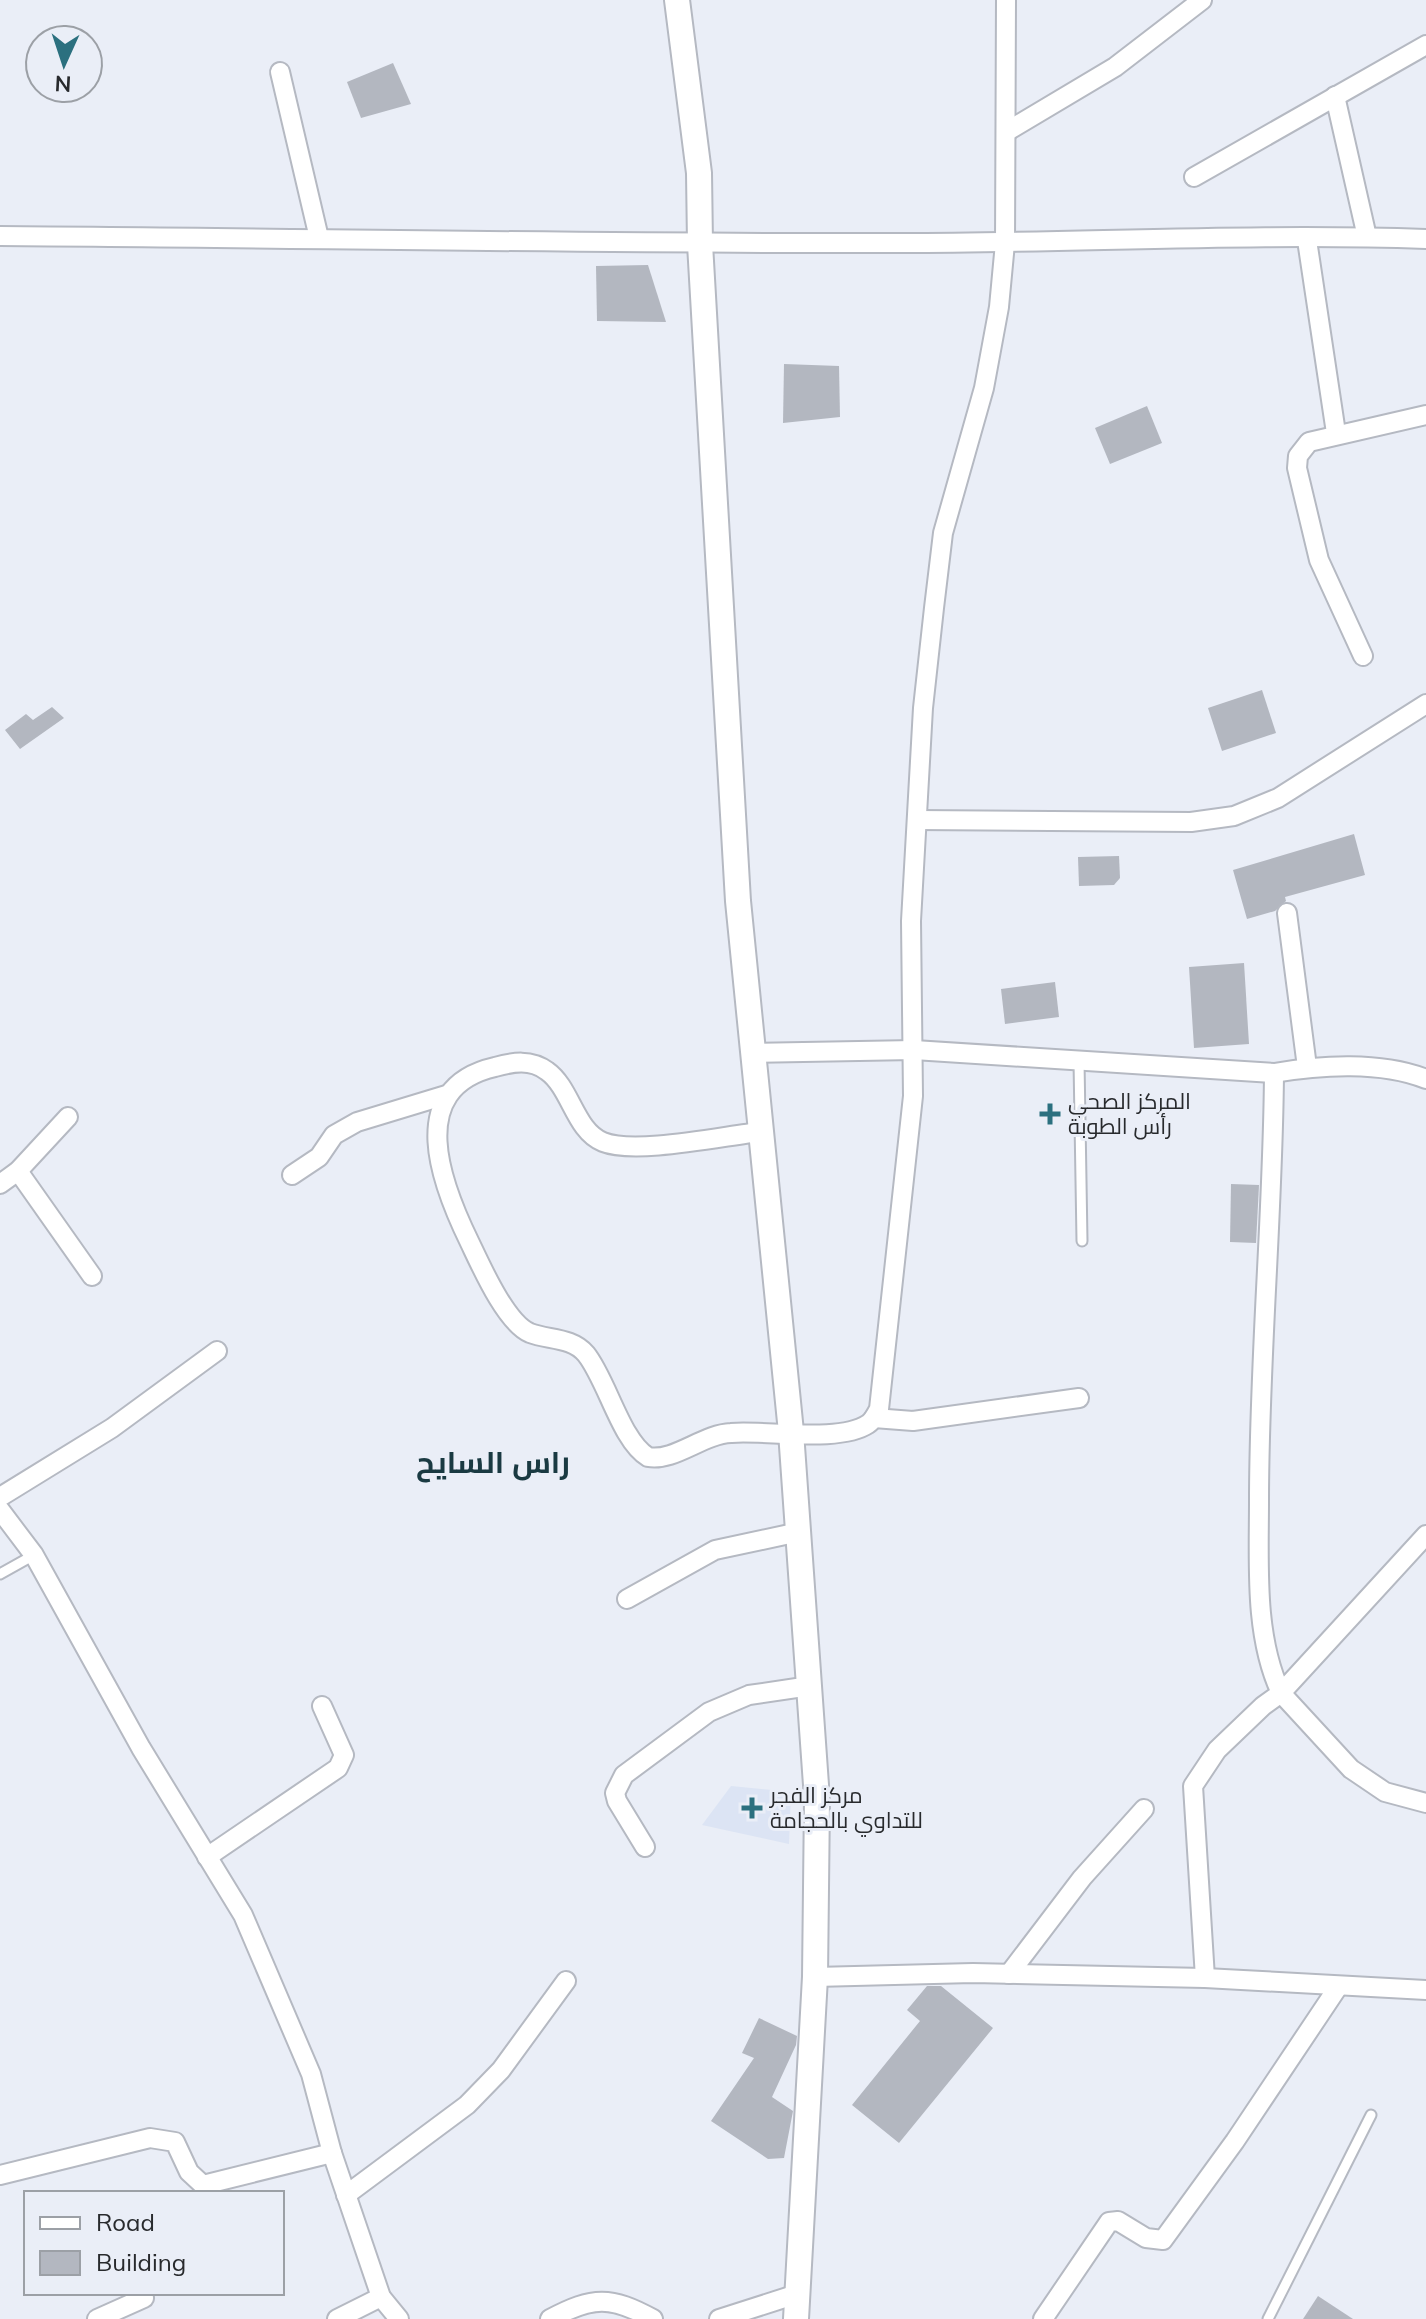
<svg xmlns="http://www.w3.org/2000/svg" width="1426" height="2319" font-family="Mulish,Cairo,sans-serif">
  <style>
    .built { fill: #dce4f4 }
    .building { fill: #b3b7c0 }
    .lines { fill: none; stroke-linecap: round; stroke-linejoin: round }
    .service-casing { stroke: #b5b9c2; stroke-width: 13 }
    .minor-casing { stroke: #b5b9c2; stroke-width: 22 }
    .tertiary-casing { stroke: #b5b9c2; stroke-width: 28 }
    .service { stroke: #fff; stroke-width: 9 }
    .minor { stroke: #fff; stroke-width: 18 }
    .tertiary { stroke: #fff; stroke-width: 24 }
    .poi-dot { fill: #2b707f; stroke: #eaeef7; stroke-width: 3 }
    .labels { text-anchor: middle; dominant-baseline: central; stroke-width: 6; stroke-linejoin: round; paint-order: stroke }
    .poi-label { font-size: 22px; fill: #282a2d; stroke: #eaeef7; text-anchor: start }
    .district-label { font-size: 30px; font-weight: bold; fill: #1a3a42; stroke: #eaeef7 }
  </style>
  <rect width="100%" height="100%" fill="#eaeef7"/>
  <!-- built -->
  <polygon class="built" points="731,1786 791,1792 789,1844 702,1825"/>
  <!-- building -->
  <g class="building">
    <polygon points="393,63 411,104 361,118 347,82"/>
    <polygon points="648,265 666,322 597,321 596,266"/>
    <polygon points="784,364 839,366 840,417 783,423"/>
    <polygon points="1147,406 1162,443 1110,464 1095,428"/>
    <polygon points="1262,690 1276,733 1222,751 1208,708"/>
    <polygon points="52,707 64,718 20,749 5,730 26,714 33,720"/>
    <polygon points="1354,834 1365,875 1285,897 1286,901 1275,911 1247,919 1233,870"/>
    <polygon points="1119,856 1120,878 1114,885 1079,886 1078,857"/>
    <polygon points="1244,963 1249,1044 1194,1048 1189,967"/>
    <polygon points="1055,982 1059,1017 1005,1024 1001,989"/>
    <polygon points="1231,1184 1259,1185 1256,1243 1230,1242"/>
    <polygon points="927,1986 941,1986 993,2028 899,2143 852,2105 920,2021 907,2010"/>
    <polygon points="759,2018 797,2036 796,2045 772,2097 793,2111 784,2158 768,2159 711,2121 754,2058 742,2053"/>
    <polygon points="1318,2296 1353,2319 1303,2319"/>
  </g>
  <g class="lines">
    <!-- service casing -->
    <g class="service-casing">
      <g id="service">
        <polyline points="1079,1061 1082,1241"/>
        <polyline points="0,1574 34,1555"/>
        <polyline points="1268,2319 1371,2115"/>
      </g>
    </g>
    <!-- minor casing -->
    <g class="minor-casing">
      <g id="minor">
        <polyline points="280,72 319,238"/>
        <polyline points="1335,96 1367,237"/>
        <polyline points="1006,132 1115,67 1202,0"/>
        <polyline points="1194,177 1426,45"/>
        <path d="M 0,236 C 301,238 602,244 903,243 C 1077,243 1252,233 1426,239"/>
        <polyline points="1307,240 1336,433"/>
        <polyline points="1363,656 1319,560 1297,468 1298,456 1309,442 1426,415"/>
        <polyline points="917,820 1191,822 1234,816 1278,798 1426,704"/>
        <polyline points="1287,913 1307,1067"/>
        <path d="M 752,1053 L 914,1050 L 1274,1073 C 1320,1065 1381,1061 1426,1079"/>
        <path d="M 760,1132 C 723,1136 635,1155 603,1142 C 575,1131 571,1088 547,1071 C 531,1059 513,1062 495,1067 C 403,1088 442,1186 470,1243 C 481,1266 506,1323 530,1333 C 548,1340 572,1337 586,1354 C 607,1380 621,1441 648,1457 C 674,1462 703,1434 731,1433 C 765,1430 840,1443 868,1424 C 873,1421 876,1414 879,1409 L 913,1096 L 911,921 L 923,708 L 934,608 L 943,533 L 984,388 L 999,307 L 1005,243 L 1006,0"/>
        <polyline points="18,1171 92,1276"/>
        <polyline points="292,1175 319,1157 334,1135 357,1122 446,1095"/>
        <polyline points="0,1184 18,1171 68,1117"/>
        <polyline points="874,1418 913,1421 1079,1398"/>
        <polyline points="0,1497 112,1428 217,1351"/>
        <polyline points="0,1510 34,1555 141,1748 243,1915 311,2074 332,2153 381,2297 399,2319"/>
        <polyline points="1426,1535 1281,1693 1351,1769 1385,1792 1426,1803"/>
        <polyline points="627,1599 715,1550 799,1532"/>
        <polyline points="645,1847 617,1801 615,1793 624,1775 709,1712 749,1695 810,1686"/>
        <polyline points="207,1857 338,1768 344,1755 322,1706"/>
        <polyline points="1009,1974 1082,1878 1144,1809"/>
        <polyline points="815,1977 973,1973 1205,1978 1426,1990"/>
        <path d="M 1205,1978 L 1193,1786 L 1217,1750 L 1263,1706 L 1281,1693 C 1254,1636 1259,1564 1259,1501 C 1259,1358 1273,1216 1274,1073"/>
        <polyline points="0,2175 150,2138 175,2142 189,2172 203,2185 332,2153"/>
        <polyline points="346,2195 467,2105 501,2070 566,1981"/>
        <polyline points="97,2319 144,2298"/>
        <polyline points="337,2319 381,2297"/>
        <path d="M 550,2319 C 593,2296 611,2296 653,2319"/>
        <polyline points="719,2319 797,2294"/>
        <polyline points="1043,2319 1109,2222 1118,2221 1146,2238 1163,2240 1235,2141 1338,1987"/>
      </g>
    </g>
    <!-- tertiary casing -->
    <g class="tertiary-casing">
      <polyline id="tertiary" points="677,0 699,173 700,244 738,901 791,1432 817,1799 815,1977 796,2319"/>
    </g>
    <!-- service -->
    <use href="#service" class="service"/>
    <!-- minor -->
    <use href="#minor" class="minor"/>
    <!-- tertiary -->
    <use href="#tertiary" class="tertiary"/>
  </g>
  <!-- markers -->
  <g class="poi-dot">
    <path d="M1046 1102h8v8h8v8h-8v8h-8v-8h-8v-8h8z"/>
    <path d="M748 1796h8v8h8v8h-8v8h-8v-8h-8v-8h8z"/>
  </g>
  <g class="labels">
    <!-- poi labels -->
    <g class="poi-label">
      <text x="1068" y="1101">المركز الصحي<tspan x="1068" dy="25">رأس الطوبة</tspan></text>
      <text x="770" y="1795">مركز الفجر<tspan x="770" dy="25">للتداوي بالحجامة</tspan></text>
    </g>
    <!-- district labels -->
    <g class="district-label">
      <text x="493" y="1462">راس السايح</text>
    </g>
  </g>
  <!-- legend -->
  <rect x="24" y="2191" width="260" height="104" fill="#eaeef7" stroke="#9ca0a6" stroke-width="2"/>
  <rect x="40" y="2217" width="40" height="12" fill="#ffffff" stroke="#9ca0a6" stroke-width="2"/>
  <text x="96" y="2231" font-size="24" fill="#282a2d">Road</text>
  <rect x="40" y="2251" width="40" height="24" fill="#b3b7c0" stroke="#9ca0a6" stroke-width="2"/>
  <text x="96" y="2271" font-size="24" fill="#282a2d">Building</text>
  <!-- north arrow -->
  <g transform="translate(64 64) rotate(183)"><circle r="38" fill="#eaeef7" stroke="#9ca0a6" stroke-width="2"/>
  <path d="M0-6L14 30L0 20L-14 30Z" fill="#2b707f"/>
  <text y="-12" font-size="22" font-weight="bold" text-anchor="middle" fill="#282a2d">N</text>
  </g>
</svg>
